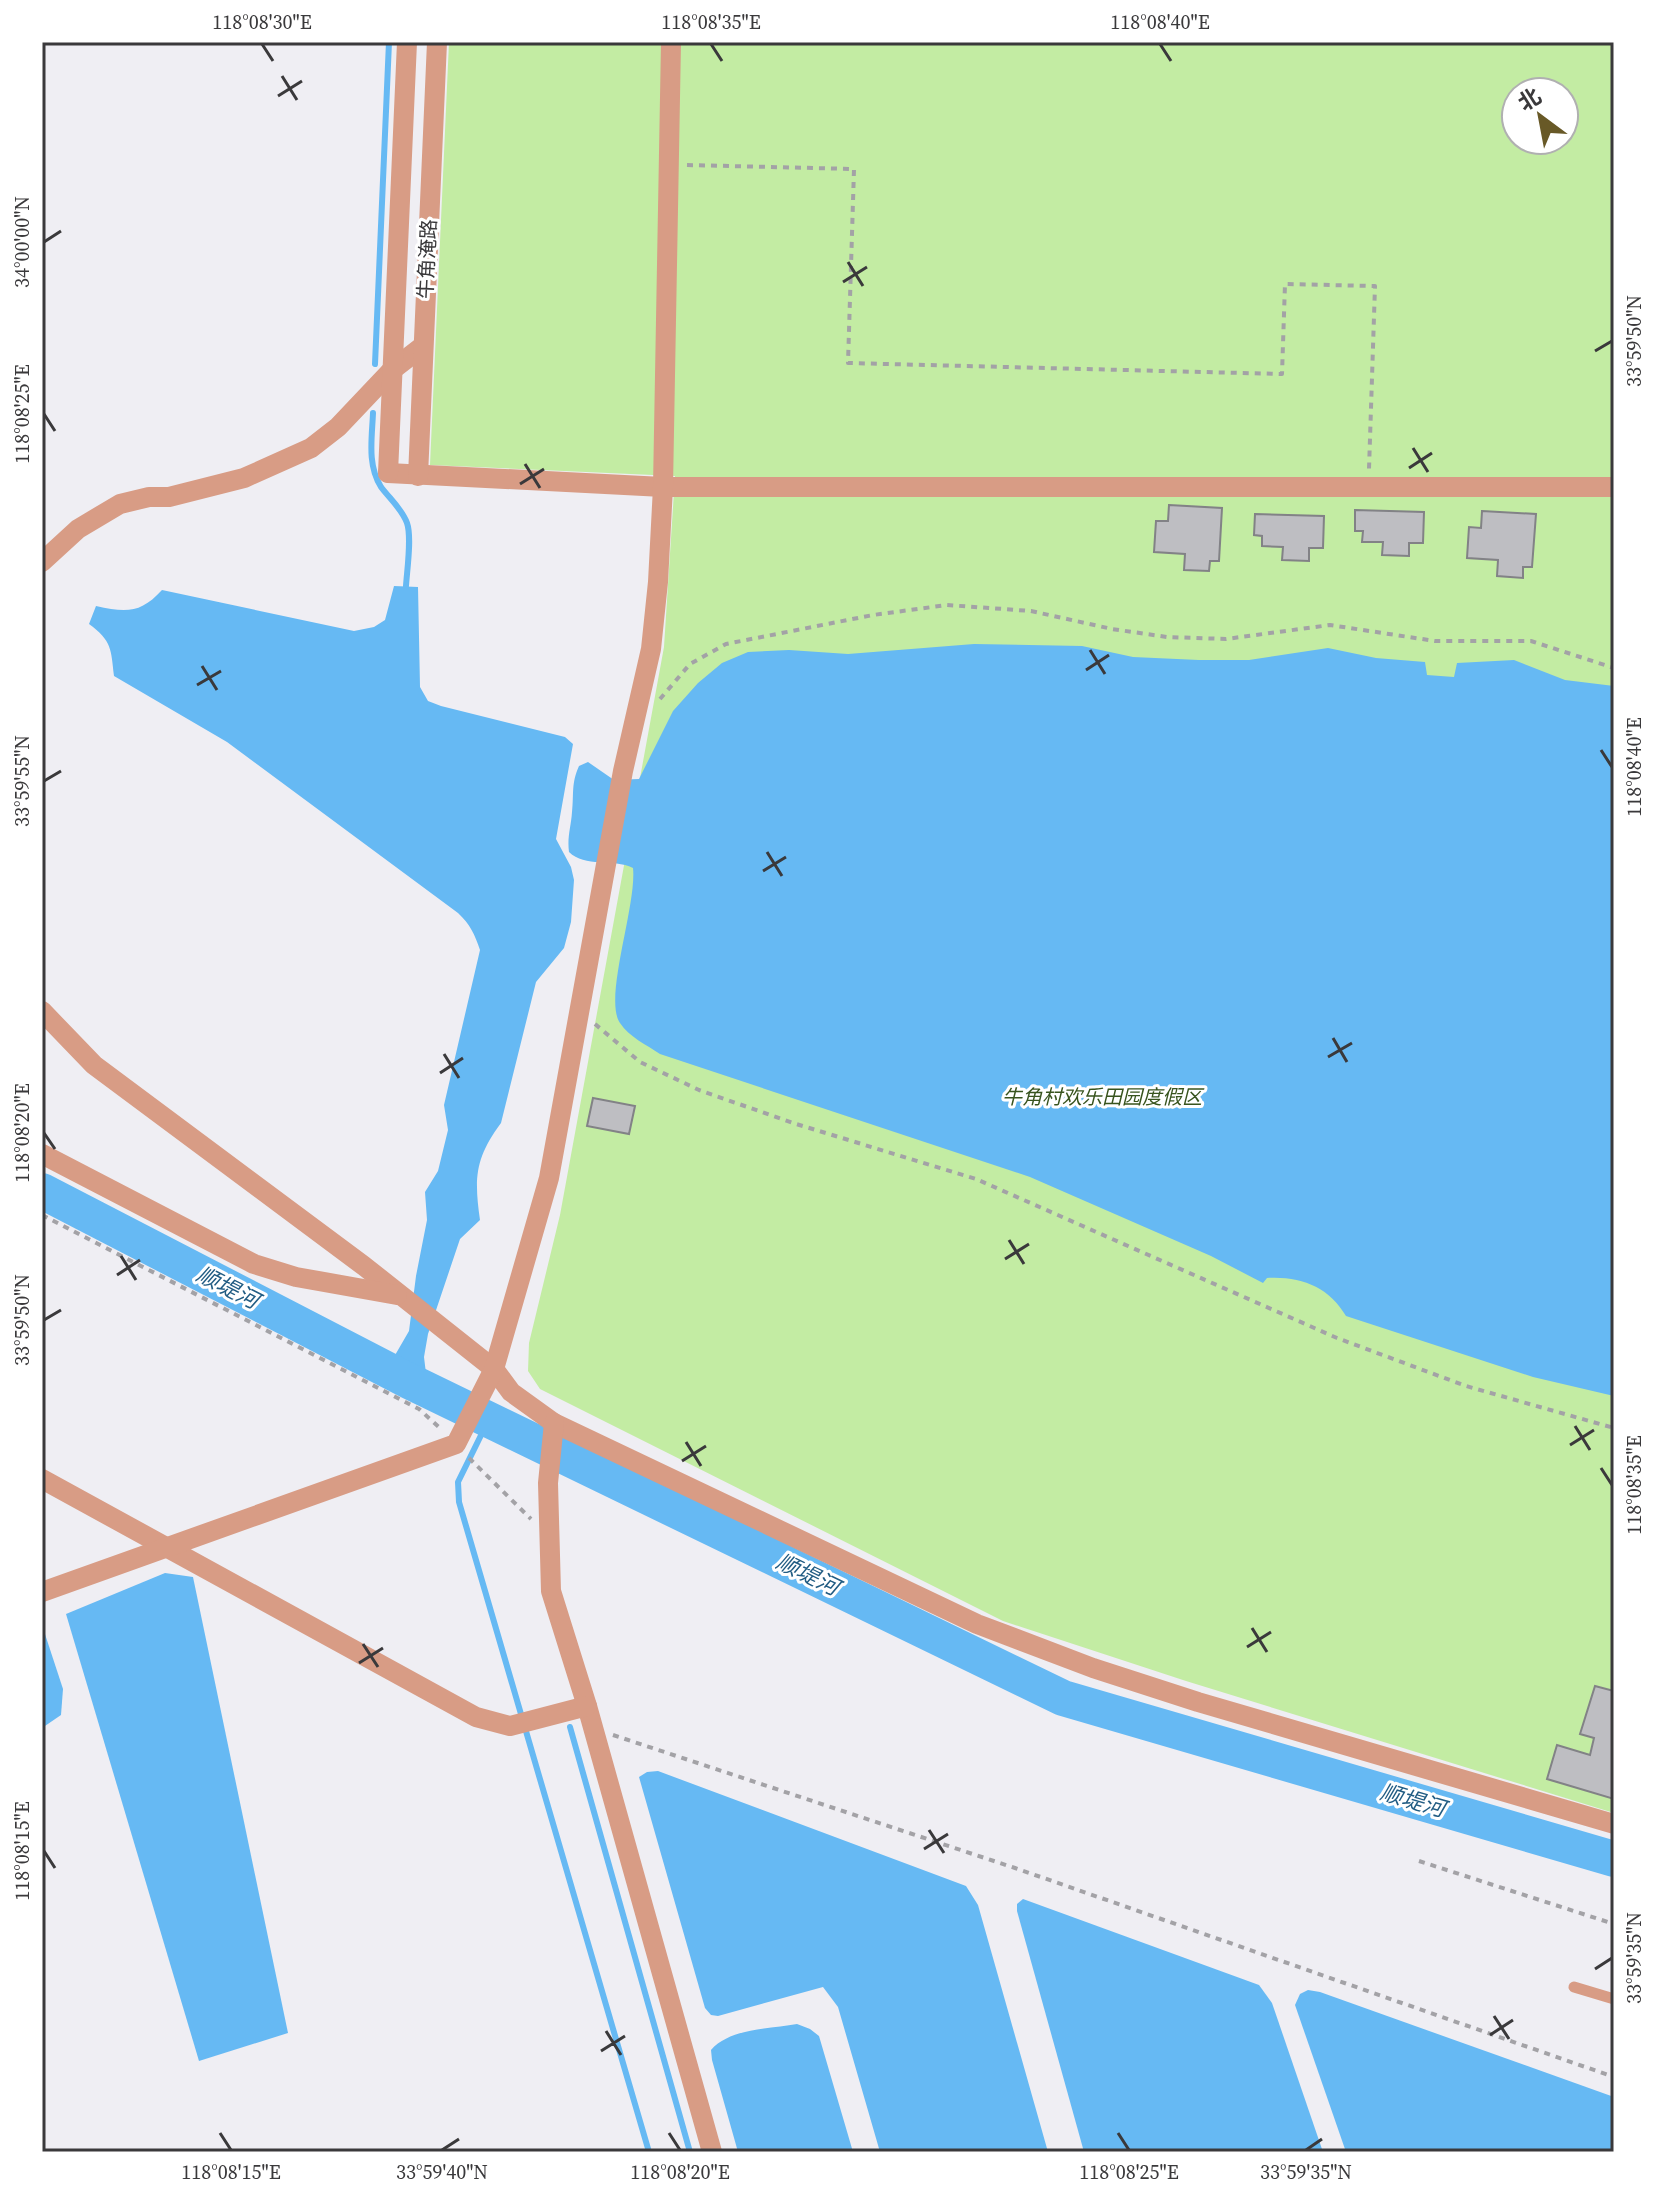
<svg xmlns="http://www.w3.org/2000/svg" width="1656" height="2194" font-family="'Source Serif 4','Noto Sans SC',serif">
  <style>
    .green { fill: #c3eca3; fill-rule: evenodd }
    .water { fill: #66b9f3 }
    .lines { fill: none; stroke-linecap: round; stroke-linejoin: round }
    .stream { stroke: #66b9f3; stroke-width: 6 }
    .river { stroke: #66b9f3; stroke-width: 36 }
    .building { fill: #bebec2; stroke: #828286; stroke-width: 2 }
    .path { stroke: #a3a2a6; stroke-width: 4; stroke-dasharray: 6 6; stroke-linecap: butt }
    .service { stroke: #d89c85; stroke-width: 11 }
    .minor { stroke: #d89c85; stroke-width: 20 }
    .tertiary { stroke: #d89c85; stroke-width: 20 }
    .ticks { fill: none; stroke: #3a393b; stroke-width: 3 }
    .labels { text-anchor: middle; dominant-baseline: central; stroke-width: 6; stroke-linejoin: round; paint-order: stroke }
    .street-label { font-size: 20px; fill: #3a393b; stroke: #fff }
    .park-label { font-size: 20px; font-style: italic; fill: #38541e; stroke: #fff }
    .water-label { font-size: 22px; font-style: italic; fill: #215c83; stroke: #fff }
    .neatline { fill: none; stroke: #3a393b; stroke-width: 3 }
    .ticks-label { font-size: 20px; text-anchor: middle; fill: #3a393b }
  </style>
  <rect width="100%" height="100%" fill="#efeef3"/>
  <!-- green -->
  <path class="green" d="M 449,42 L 1614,42 L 1614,1813 L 1186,1681 L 1003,1621 L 540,1389 L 528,1371 L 529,1343 L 560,1215 L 664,647 L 675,476 L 430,465 ZM 1516,92 L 1564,92 L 1564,140 L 1516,140 Z"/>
  <!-- water -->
  <g class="water">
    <path d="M 394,586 L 418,587 L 420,687 L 428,701 L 441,706 L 565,737 L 573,744 L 556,839 L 571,867 L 574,880 L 571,922 L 564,948 L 536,982 L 501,1123 C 475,1158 474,1178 480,1220 L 460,1239 L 428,1334 L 424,1357 L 428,1390 L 387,1369 L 409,1331 L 416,1276 L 427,1220 L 425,1192 L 438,1171 L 448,1130 L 444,1105 L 480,950 C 475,935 470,924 458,913 L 227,742 L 114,676 C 111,649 112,641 89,624 L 96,606 C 127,613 141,613 162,590 L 354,631 L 374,627 L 385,620 Z"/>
    <path d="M 974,644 L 1082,646 L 1133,657 L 1199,660 L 1249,660 L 1328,648 L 1376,658 L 1425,662 L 1427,675 L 1454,677 L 1457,663 L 1514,660 L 1565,680 L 1614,686 L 1614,1396 L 1533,1377 L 1346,1316 C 1329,1287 1301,1276 1267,1278 L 1263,1283 L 1211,1256 L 1030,1177 L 660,1054 C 647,1045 629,1037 620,1023 C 603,999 637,905 633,868 C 613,858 585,868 569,852 C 567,837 571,827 572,812 C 574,793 571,784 579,766 L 588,762 L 614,780 L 639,779 L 673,711 L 698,683 L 722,663 L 748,652 L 789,650 L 848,654 Z"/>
    <polygon points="165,1573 193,1577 288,2033 199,2061 66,1614"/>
    <polygon points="42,1625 63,1689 61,1715 42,1728"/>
    <polygon points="658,1771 966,1886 978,1905 1048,2152 880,2152 838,2007 823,1987 718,2016 711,2015 705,2008 639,1777 647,1772"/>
    <polygon points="1023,1899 1259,1985 1272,2003 1323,2152 1084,2152 1017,1911 1017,1904"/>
    <polygon points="1308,1990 1320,1992 1614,2097 1614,2152 1346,2152 1295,2005 1300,1994"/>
    <path d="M 797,2024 L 810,2029 L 819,2036 L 853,2152 L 738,2152 L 712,2060 L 711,2050 C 730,2028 770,2029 797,2024 Z"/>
  </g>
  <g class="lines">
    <!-- stream -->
    <g class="stream">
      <polyline points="375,364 389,42"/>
      <path d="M 373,413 C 372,438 367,465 381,487 C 390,499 402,509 407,523 C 412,537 407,570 406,586"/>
      <polyline points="489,1419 458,1482 459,1502 649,2152"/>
      <polyline points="570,1727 690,2152"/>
    </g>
    <!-- river -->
    <polyline class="river" points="42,1191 409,1381 1063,1698 1614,1859"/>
  </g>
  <!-- building -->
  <g class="building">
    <polygon points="1169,505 1222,508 1219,561 1210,561 1209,571 1184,570 1185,554 1154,552 1156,521 1168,521"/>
    <polygon points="1355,510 1424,512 1423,543 1409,543 1409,556 1382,555 1383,542 1362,542 1363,531 1355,531"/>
    <polygon points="1482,511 1536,514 1532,567 1523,567 1523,578 1497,576 1498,560 1467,558 1469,527 1481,528"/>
    <polygon points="1255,514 1324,516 1323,548 1309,548 1309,561 1282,560 1283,547 1262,546 1262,536 1254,535"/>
    <polygon points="593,1098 635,1106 629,1134 587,1126"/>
    <polygon points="1595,1686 1614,1691 1614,1799 1547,1779 1557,1745 1590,1755 1594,1738 1580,1734"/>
  </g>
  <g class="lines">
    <!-- path -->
    <g class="path">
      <polyline points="687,165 854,169 848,363 1282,374 1285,284 1375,286 1369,469"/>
      <polyline points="660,699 690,664 726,644 873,615 947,605 1031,611 1112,629 1167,637 1226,639 1330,625 1435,641 1531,641 1614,668"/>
      <polyline points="595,1024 640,1062 699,1090 793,1123 976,1179 1337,1338 1466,1386 1614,1428"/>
      <polyline points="42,1215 419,1409 441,1429"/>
      <polyline points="469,1458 531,1519"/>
      <polyline points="613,1735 1015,1868 1614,2077"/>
      <polyline points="1419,1861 1614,1924"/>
    </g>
    <!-- service -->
    <polyline class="service" points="1574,1987 1614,1999"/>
    <!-- minor -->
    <g class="minor">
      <polyline points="388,473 663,487 1614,487"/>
      <polyline points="42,562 78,529 120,504 149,497 169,497 244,478 311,448 338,427 392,370 423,346"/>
      <polyline points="42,1011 94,1065 364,1266 494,1369 511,1392 554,1423 977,1624 1093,1668 1198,1702 1614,1824"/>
      <polyline points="42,1154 254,1264 296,1277 397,1295"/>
      <polyline points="554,1423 548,1483 551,1591 587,1706 712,2152"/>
      <polyline points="42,1479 476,1717 510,1726 587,1706"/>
      <polyline points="42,1592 456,1444 494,1369 549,1178 623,771 651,649 658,582 663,487 671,42"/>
    </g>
    <!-- tertiary -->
    <g class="tertiary">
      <polyline points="388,473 407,42"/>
      <polyline points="418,476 437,42"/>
    </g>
  </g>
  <!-- ticks -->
  <path class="ticks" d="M 262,44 L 273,61M 711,44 L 722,61M 1160,44 L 1171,61M 282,76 L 297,100M 278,96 L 302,81M 44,242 L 61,231M 848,262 L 863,286M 843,282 L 867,267M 1595,351 L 1612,341M 44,414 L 55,431M 1413,448 L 1428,472M 525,464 L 540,488M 1409,468 L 1432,453M 520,484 L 544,469M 1090,650 L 1105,674M 202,666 L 217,690M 1086,670 L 1109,655M 197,685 L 221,671M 1601,750 L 1612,767M 44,781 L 61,771M 767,852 L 782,876M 763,871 L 786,857M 1333,1038 L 1347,1062M 444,1054 L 459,1078M 1328,1057 L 1352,1043M 440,1073 L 463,1058M 44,1133 L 55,1149M 1009,1240 L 1024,1264M 121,1256 L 136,1280M 1005,1259 L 1029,1244M 117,1275 L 140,1260M 44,1320 L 61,1310M 1575,1426 L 1590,1450M 686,1442 L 701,1466M 1570,1445 L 1594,1430M 682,1461 L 706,1446M 1601,1468 L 1612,1485M 1252,1628 L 1267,1652M 363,1644 L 378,1667M 1247,1647 L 1271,1632M 359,1663 L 383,1648M 929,1830 L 944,1853M 924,1849 L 948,1834M 44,1851 L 55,1868M 1595,1969 L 1612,1958M 1494,2016 L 1509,2039M 606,2031 L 621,2055M 1490,2035 L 1513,2020M 601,2051 L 625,2036M 220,2133 L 231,2150M 669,2133 L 680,2150M 1118,2133 L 1129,2150M 442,2150 L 459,2139M 1306,2150 L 1322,2139"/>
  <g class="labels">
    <!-- street labels -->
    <g class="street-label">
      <text transform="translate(427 259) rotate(-87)">牛角淹路</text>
    </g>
    <!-- park labels -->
    <g class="park-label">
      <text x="1102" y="1097">牛角村欢乐田园度假区</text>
    </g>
    <!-- water labels -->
    <g class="water-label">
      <text transform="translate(228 1287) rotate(27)">顺堤河</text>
      <text transform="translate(808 1574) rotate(26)">顺堤河</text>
      <text transform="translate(1413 1800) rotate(16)">顺堤河</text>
    </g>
  </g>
  <!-- border -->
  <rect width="1656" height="2194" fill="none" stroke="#ffffff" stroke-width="88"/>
  <!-- north arrow -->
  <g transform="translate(1540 116) rotate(328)"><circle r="38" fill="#ffffff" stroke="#b0b0b1" stroke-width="2"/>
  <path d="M0-6L14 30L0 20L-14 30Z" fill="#685927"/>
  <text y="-12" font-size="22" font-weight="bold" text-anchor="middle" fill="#3a393b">北</text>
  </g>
  <rect x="44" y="44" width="1568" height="2106" class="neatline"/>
  <g class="ticks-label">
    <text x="262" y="29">118°08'30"E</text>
    <text x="711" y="29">118°08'35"E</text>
    <text x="1160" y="29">118°08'40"E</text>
    <text transform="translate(22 242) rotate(-90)" y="7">34°00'00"N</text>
    <text transform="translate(1634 341) rotate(-90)" y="7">33°59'50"N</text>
    <text transform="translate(22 414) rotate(-90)" y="7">118°08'25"E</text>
    <text transform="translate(1634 767) rotate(-90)" y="7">118°08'40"E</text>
    <text transform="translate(22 781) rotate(-90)" y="7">33°59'55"N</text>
    <text transform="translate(22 1133) rotate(-90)" y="7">118°08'20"E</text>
    <text transform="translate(22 1320) rotate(-90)" y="7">33°59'50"N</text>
    <text transform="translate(1634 1485) rotate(-90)" y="7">118°08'35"E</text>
    <text transform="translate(22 1851) rotate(-90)" y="7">118°08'15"E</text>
    <text transform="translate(1634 1958) rotate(-90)" y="7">33°59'35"N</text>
    <text x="231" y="2179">118°08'15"E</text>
    <text x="442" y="2179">33°59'40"N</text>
    <text x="680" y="2179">118°08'20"E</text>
    <text x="1129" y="2179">118°08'25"E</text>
    <text x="1306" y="2179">33°59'35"N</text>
  </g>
</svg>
